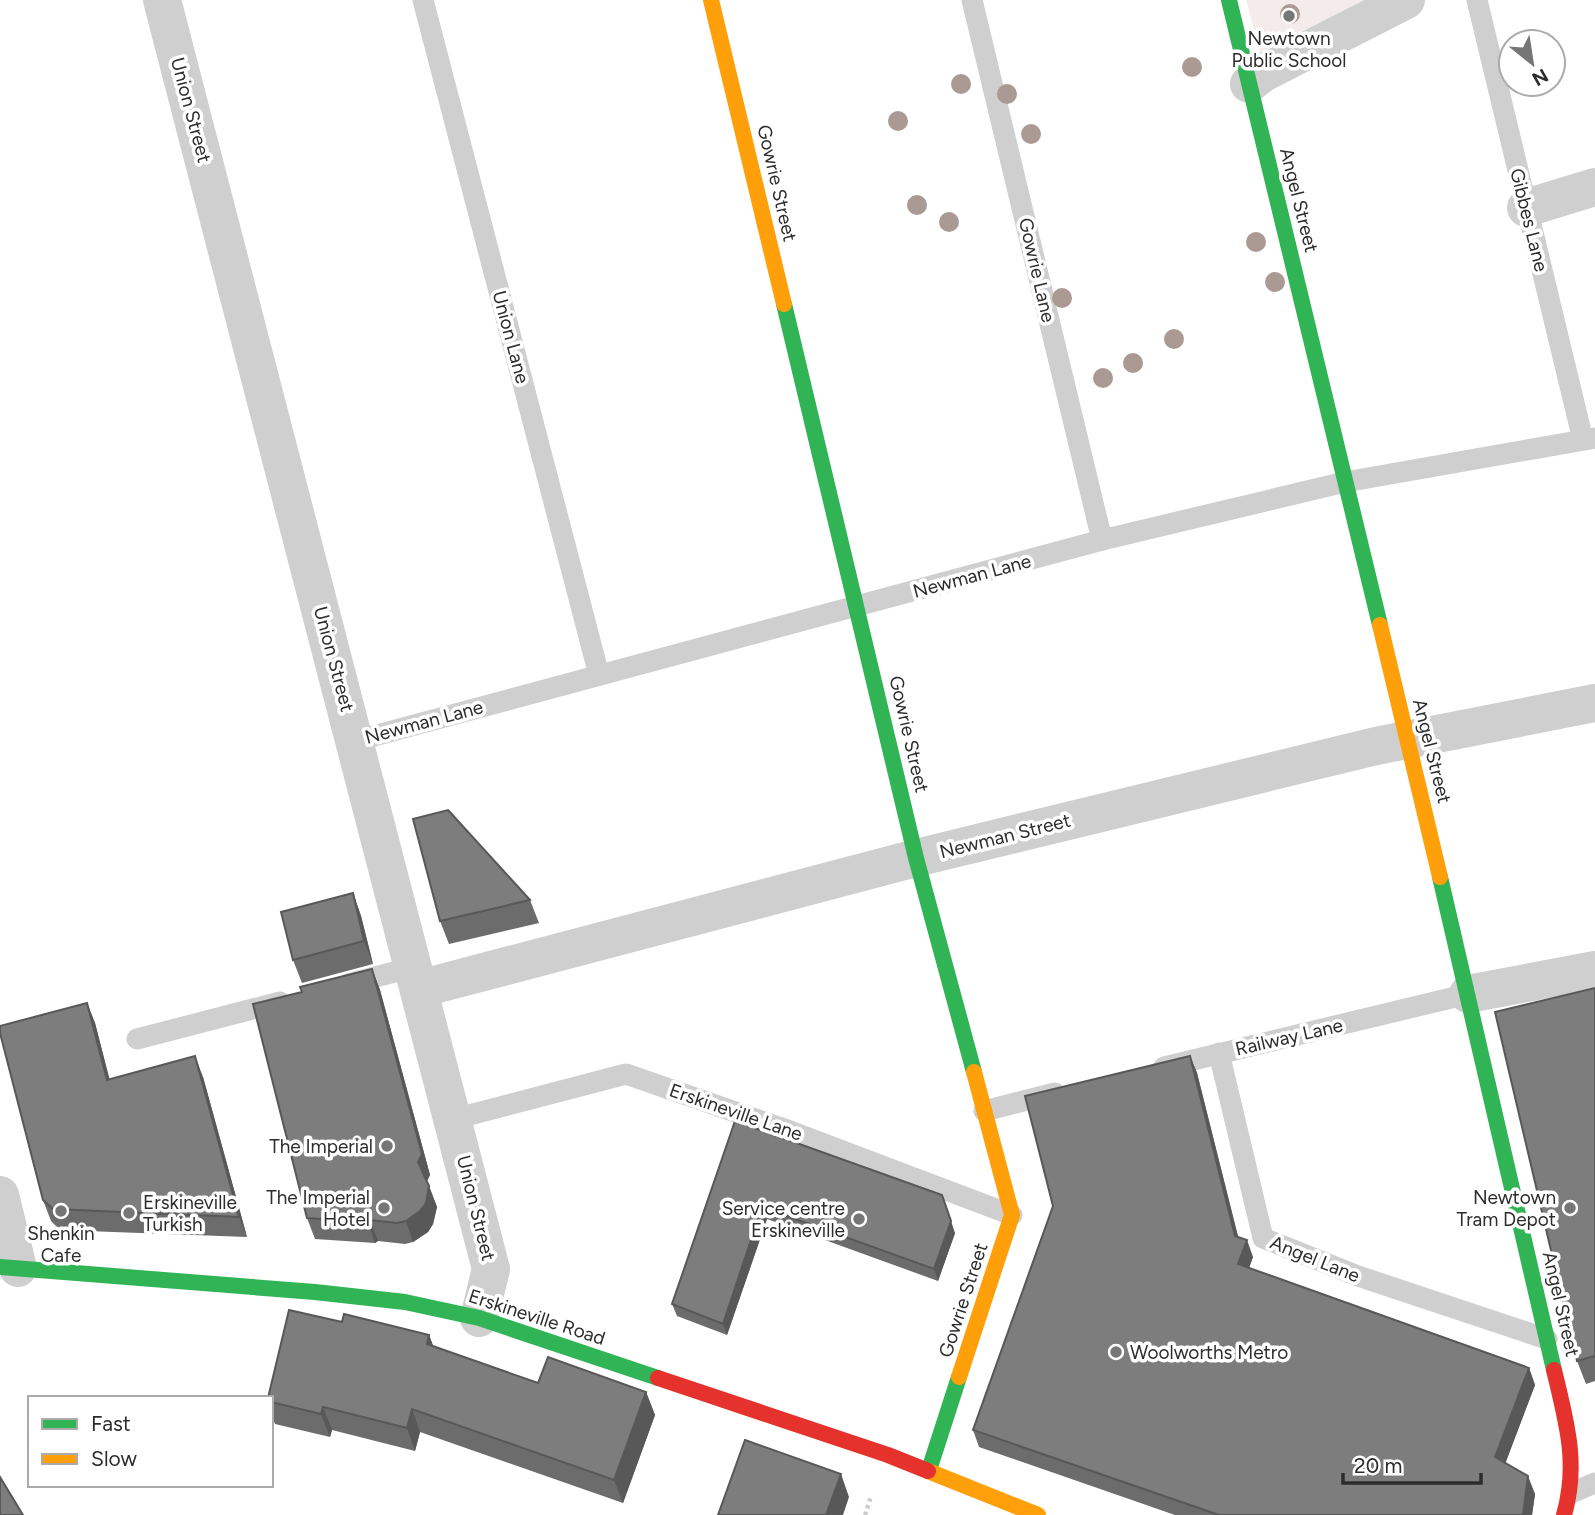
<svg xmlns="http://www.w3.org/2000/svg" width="1595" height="1515" font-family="Figtree,sans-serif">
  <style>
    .green { fill: #f3ecea }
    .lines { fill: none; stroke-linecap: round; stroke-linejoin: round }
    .path { stroke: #cdcdcd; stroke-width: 4.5; stroke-dasharray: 3.5 3.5; stroke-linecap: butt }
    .lane { stroke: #cfcfcf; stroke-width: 21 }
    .street { stroke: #cfcfcf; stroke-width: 38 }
    .fast { stroke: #30b455; stroke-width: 16 }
    .slow { stroke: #ff9f0a; stroke-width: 16 }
    .jam { stroke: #e5322d; stroke-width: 16 }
    .tree { fill: #aa9a93 }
    .wall { fill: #6c6c6c }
    .shaded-wall { fill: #585858 }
    .building { fill: #7d7d7d; stroke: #585858; stroke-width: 2 }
    .poi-dot { fill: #767676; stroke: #fff; stroke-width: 2.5 }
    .labels { text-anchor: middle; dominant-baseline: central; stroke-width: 7; stroke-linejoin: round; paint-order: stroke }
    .poi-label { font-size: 19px; fill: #2c2c2c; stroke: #fff; text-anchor: end }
    .street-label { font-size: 19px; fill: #2c2c2c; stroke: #fff }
  </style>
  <rect width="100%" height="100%" fill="#fff"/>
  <!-- green -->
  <polygon class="green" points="1246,0 1375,0 1261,56"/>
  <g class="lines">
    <!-- path -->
    <polyline class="path" points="865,1515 871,1496"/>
    <!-- lane -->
    <g class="lane">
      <polyline points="423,0 599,675"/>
      <polyline points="972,0 1102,540"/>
      <polyline points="1477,0 1583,440"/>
      <polyline points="355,741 1102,540 1345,482 1595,438"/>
      <polyline points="348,984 414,967"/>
      <polyline points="137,1039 280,1002"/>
      <polyline points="1219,1053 1263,1238 1358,1276 1547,1339"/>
      <polyline points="1164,1067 1468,994"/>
      <polyline points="984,1111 1055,1093"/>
      <polyline points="454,1119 626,1074 790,1131 1012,1215"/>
      <polyline points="1571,1493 1595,1483"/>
    </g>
    <!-- street -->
    <g class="street">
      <polyline points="162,0 491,1269 479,1318"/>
      <polyline points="1249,84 1263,73 1406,0"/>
      <polyline points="1526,208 1595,187"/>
      <polyline points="419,989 916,858 1376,746 1595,703"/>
      <polyline points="1468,994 1595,970"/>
      <polyline points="0,1195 18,1268"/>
    </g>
    <!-- fast -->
    <g class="fast">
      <polyline points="1229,0 1380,625"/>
      <polyline points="784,304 916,858 974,1072"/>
      <polyline points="1440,877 1554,1370"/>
      <polyline points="0,1267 315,1292 405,1302 479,1318 658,1378"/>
      <polyline points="929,1470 959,1377"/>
    </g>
    <!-- slow -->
    <g class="slow">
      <polyline points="711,0 784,304"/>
      <polyline points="1380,625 1440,877"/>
      <polyline points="959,1377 1012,1215 974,1072"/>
      <polyline points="928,1471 1038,1515"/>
    </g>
    <!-- jam -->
    <g class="jam">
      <path d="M 1554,1370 C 1566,1421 1579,1463 1564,1515"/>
      <polyline points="658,1378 888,1455 928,1471"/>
    </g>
  </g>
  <!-- trees -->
  <g class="tree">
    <circle cx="1290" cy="14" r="10"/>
    <circle cx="1192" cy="67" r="10"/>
    <circle cx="961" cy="84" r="10"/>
    <circle cx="1007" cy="94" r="10"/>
    <circle cx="898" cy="121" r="10"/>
    <circle cx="1031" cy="134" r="10"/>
    <circle cx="917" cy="205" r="10"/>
    <circle cx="949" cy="222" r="10"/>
    <circle cx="1256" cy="242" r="10"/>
    <circle cx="1275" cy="282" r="10"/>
    <circle cx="1062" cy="298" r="10"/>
    <circle cx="1174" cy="339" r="10"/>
    <circle cx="1133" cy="363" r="10"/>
    <circle cx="1103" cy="378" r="10"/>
  </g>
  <!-- wall -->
  <g class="wall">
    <polygon points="353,893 361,916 373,964 302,983 293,960"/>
    <polygon points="530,900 539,923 449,944 440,921"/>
    <polygon points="372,969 380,990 430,1175 427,1181 437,1207 433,1224 428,1232 413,1242 405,1244 378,1241 375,1243 315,1239 307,1218"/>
    <polygon points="1595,988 1595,1381 1586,1384 1577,1361"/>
    <polygon points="87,1003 95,1023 109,1079 203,1077 247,1237 60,1230 51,1221 43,1200"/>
    <polygon points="1190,1056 1197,1073 1238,1236 1253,1257 1249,1268 1529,1368 1535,1385 1505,1463 1535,1494 1532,1515 1175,1515 979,1447 973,1430"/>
    <polygon points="735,1121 955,1233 938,1281 767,1219 727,1335 677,1316 672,1304"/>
    <polygon points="342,1322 429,1335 433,1346 538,1383 646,1392 655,1415 623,1503 420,1432 415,1451 332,1430 330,1437 275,1424 271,1414 271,1398"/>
  </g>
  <!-- shaded-wall -->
  <g class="shaded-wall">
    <polygon points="353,893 361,916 373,964 364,941"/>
    <polygon points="372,969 380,990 430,1175 426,1183 418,1162"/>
    <polygon points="87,1003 95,1023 115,1100 107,1080"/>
    <polygon points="195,1056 203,1077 247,1237 239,1217"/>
    <polygon points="1190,1056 1197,1073 1242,1253 1235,1236"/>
    <polygon points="429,1186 437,1207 433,1224 428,1232 413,1242 406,1221"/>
    <polygon points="762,1207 767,1219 727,1335 723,1324"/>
    <polygon points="370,1220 378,1241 375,1243 368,1222"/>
    <polygon points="951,1221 955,1233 938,1281 934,1269"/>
    <polygon points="1247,1240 1253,1257 1244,1281 1238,1264"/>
    <polygon points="429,1335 438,1358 427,1344"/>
    <polygon points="1529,1368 1535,1385 1501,1475 1495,1457"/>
    <polygon points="646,1392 655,1415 623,1503 614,1480"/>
    <polygon points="323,1407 332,1430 330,1437 321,1414"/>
    <polygon points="412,1409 420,1432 415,1451 407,1428"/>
    <polygon points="841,1474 849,1497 843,1515 826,1515"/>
    <polygon points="1528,1476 1535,1494 1532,1515 1523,1515"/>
  </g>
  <!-- building -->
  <g class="building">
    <polygon points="448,810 530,900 440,921 413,819"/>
    <polygon points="353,893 364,941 293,960 281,912"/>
    <polygon points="372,969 422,1154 418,1162 429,1186 426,1203 420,1211 406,1221 397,1223 370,1220 368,1222 307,1218 253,1004 302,992 300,987"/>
    <polygon points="1595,988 1595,1356 1577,1361 1495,1012"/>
    <polygon points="87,1003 107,1080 195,1056 239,1217 53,1209 43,1200 0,1033 0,1026"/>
    <polygon points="1190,1056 1235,1236 1247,1240 1238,1264 1529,1368 1495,1457 1528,1476 1523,1515 1219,1515 973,1430 1053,1206 1025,1096"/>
    <polygon points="735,1121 942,1195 951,1221 934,1269 762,1207 723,1324 672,1304"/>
    <polygon points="289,1310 342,1322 344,1314 429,1335 427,1344 538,1383 548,1357 646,1392 614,1480 412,1409 407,1428 323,1407 321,1414 271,1402 271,1398 268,1398"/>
    <polygon points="745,1440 841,1474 826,1515 718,1515"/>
    <polygon points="0,1477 23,1515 0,1515"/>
  </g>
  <!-- markers -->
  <g class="poi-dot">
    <circle cx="1289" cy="16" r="7"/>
    <circle cx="387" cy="1146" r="7"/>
    <circle cx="384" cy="1208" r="7"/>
    <circle cx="1570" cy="1208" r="7"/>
    <circle cx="61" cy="1211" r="7"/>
    <circle cx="129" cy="1213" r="7"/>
    <circle cx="859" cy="1219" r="7"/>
    <circle cx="1116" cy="1352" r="7"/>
  </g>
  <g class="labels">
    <!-- poi labels -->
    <g class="poi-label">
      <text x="1289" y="38" text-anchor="middle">Newtown<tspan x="1289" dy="22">Public School</tspan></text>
      <text x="373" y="1146">The Imperial</text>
      <text x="370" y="1197">The Imperial<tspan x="370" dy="22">Hotel</tspan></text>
      <text x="1556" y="1197">Newtown<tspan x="1556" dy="22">Tram Depot</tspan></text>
      <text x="143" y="1202" text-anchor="start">Erskineville<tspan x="143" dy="22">Turkish</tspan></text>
      <text x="845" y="1208">Service centre<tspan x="845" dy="22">Erskineville</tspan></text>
      <text x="61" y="1233" text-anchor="middle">Shenkin<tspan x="61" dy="22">Cafe</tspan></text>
      <text x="1130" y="1352" text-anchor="start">Woolworths Metro</text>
    </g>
    <!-- street labels -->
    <g class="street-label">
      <text transform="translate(191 110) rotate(75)">Union Street</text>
      <text transform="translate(777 183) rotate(77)">Gowrie Street</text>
      <text transform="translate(1299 200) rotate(76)">Angel Street</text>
      <text transform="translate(1529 220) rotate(76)">Gibbes Lane</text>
      <text transform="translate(1037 270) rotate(77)">Gowrie Lane</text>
      <text transform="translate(511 337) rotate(75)">Union Lane</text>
      <text transform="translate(972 576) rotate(-15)">Newman Lane</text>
      <text transform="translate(334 659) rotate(75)">Union Street</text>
      <text transform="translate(424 722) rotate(-15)">Newman Lane</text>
      <text transform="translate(909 734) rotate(77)">Gowrie Street</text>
      <text transform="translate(1432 751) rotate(76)">Angel Street</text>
      <text transform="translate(1005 836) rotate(-14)">Newman Street</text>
      <text transform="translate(1289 1037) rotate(-13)">Railway Lane</text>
      <text transform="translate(736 1112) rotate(19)">Erskineville Lane</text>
      <text transform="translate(476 1208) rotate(76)">Union Street</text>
      <text transform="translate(1315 1259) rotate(22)">Angel Lane</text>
      <text transform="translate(963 1300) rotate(-72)">Gowrie Street</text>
      <text transform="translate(1561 1304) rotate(77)">Angel Street</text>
      <text transform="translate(537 1317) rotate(18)">Erskineville Road</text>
    </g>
  </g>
  <!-- legend -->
  <rect x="28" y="1396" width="245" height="91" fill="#ffffff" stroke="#ababab" stroke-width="2"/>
  <rect x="42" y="1419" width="35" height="10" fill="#30b455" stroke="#ababab" stroke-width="2"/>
  <text x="91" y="1431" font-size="21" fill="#2c2c2c">Fast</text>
  <rect x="42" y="1454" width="35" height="10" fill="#ff9f0a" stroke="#ababab" stroke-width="2"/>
  <text x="91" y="1466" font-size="21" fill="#2c2c2c">Slow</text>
  <!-- north arrow -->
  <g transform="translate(1532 63) rotate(150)"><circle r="33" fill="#ffffff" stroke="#ababab" stroke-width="2"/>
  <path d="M0-5L12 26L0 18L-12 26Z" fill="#767676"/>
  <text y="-10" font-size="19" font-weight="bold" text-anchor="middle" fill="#2c2c2c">N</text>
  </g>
  <!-- scale -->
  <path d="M1343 1473v10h138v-10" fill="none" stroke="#2c2c2c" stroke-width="3.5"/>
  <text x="1354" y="1473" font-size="21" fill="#2c2c2c" stroke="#ffffff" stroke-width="5" paint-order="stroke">20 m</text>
</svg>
